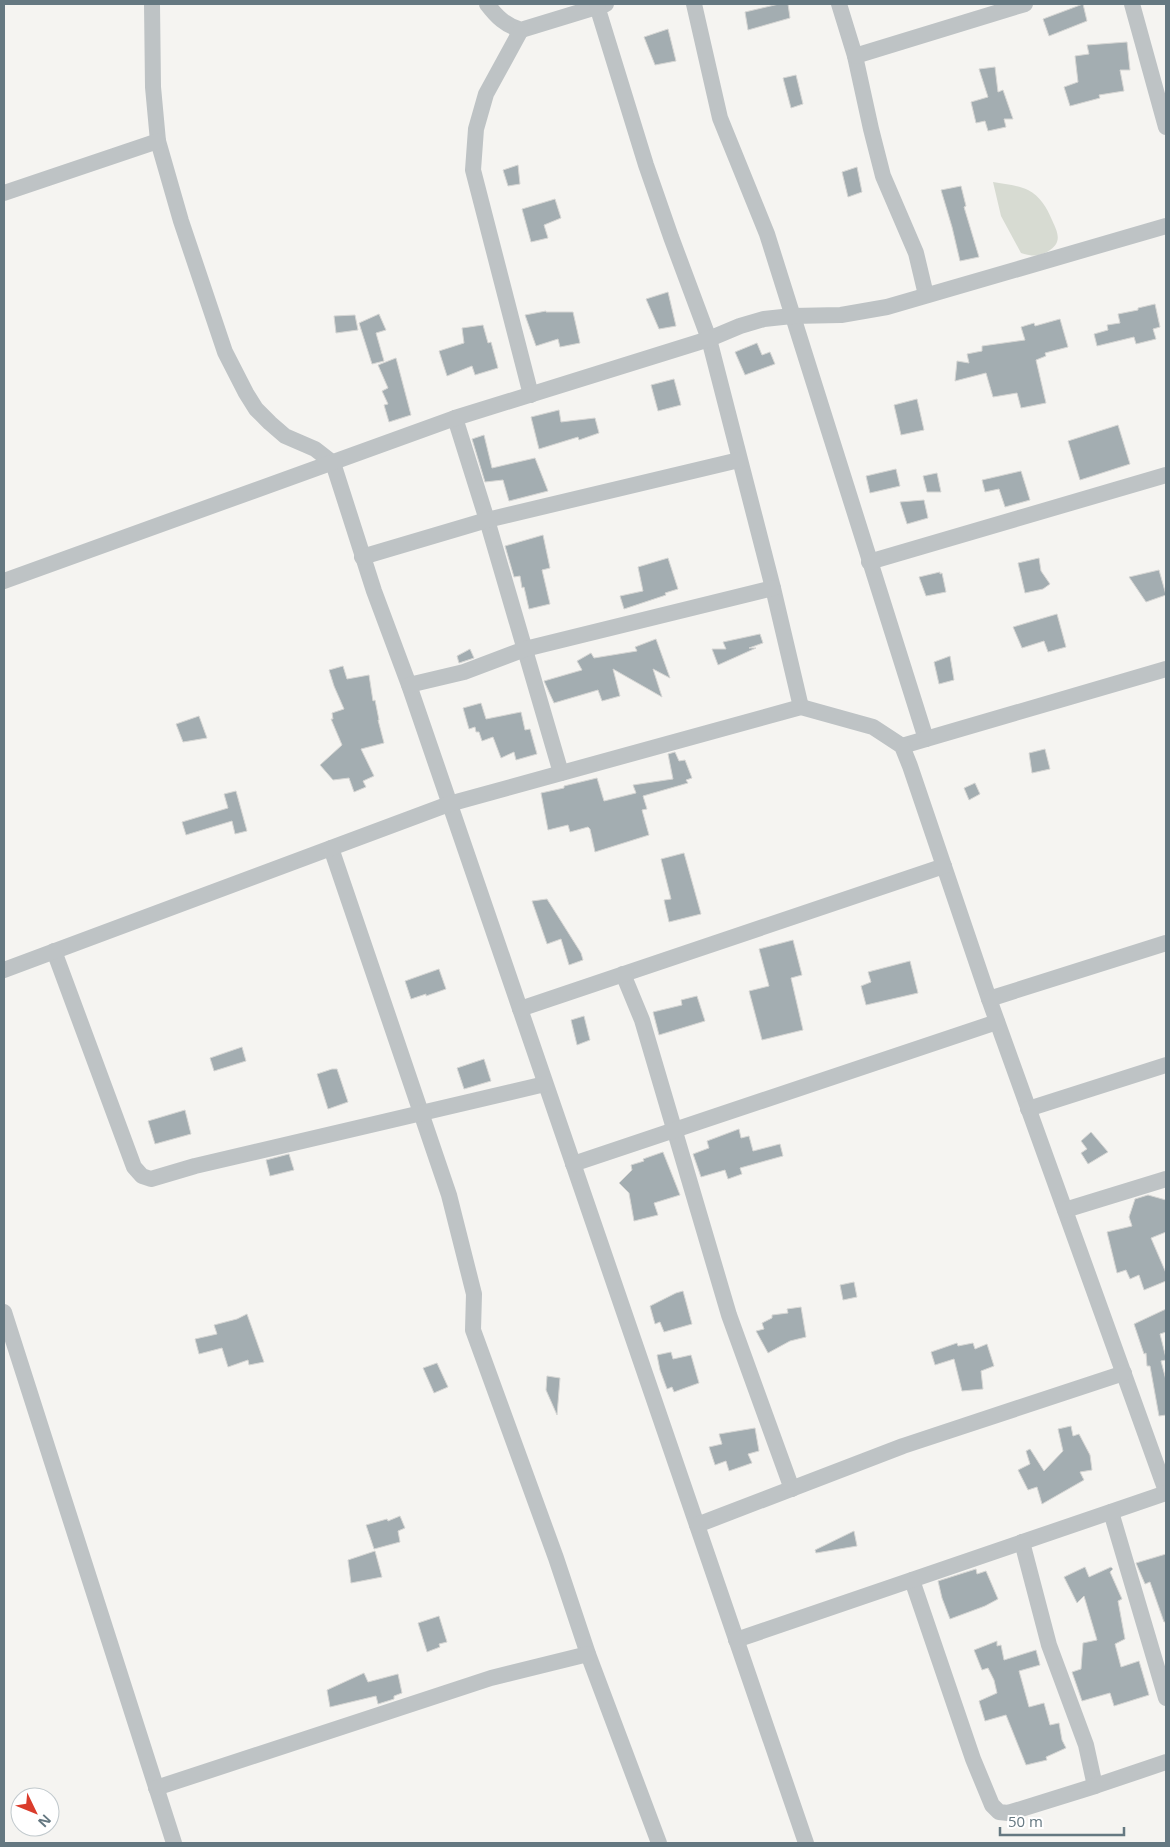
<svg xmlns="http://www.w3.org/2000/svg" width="1170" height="1847" font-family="'Open Sans',sans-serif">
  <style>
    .green { fill: #d7dbd2 }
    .building { fill: #a3adb1; stroke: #d6d6d4 }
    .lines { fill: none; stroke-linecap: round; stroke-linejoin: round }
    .minor { stroke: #bec3c5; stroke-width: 16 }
  </style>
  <rect width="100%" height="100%" fill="#f5f4f1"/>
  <!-- green -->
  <path class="green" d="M 993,182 C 1004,184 1018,185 1028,190 C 1040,196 1047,208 1052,220 C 1058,233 1063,243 1047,252 C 1037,257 1030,256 1021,253 L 1001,216 Z"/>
  <!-- building -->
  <g class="building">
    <polygon points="779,4 788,4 790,18 748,30 745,12"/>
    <polygon points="1083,4 1087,21 1049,36 1043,19"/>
    <polygon points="668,29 676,61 655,65 644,37"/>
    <polygon points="1127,42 1130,70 1120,70 1124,91 1099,95 1100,98 1070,106 1064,87 1078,82 1075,56 1089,54 1087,45"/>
    <polygon points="995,67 998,92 1003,90 1013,119 1004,119 1006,127 988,131 985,121 976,123 971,102 988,97 979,69"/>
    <polygon points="796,75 803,104 791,108 783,78"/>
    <polygon points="518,165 520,184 508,186 503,170"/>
    <polygon points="857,167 862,192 848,197 842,172"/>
    <polygon points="961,186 966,206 964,207 979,257 960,261 952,227 941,190"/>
    <polygon points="555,199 561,218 544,225 548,238 531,242 522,209"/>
    <polygon points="668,292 676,326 659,329 646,299"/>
    <polygon points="1155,304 1160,327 1153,329 1156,339 1136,344 1134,337 1097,346 1094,334 1108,330 1107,325 1120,323 1118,314 1138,310 1138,308"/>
    <polygon points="546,311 546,312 573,312 580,343 560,347 558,339 536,346 525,315"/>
    <polygon points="379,314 386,330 376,333 384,361 372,364 359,323"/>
    <polygon points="355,315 358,330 336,333 334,316"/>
    <polygon points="1060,319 1068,347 1045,353 1046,356 1036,360 1046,403 1021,408 1017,393 993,397 986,373 955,381 957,361 969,363 967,354 982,351 982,346 1025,340 1021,327 1034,323 1035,326"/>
    <polygon points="483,325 488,343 491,342 498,368 475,375 472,366 447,376 439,351 464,343 462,328"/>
    <polygon points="757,343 762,355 770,352 775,364 745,375 735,352"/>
    <polygon points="396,358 411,415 389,422 384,405 388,404 382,391 388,388 378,365"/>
    <polygon points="674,379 681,405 658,411 651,385"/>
    <polygon points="917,399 924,430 901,435 894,405"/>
    <polygon points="559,410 561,422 595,418 599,433 579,440 578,437 539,449 531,417"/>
    <polygon points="1118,425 1130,464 1080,480 1068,441"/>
    <polygon points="484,435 492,468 535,458 548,491 509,501 503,480 485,482 472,439"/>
    <polygon points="896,469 900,486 870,493 866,476"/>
    <polygon points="1021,471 1030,500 1005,507 999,489 985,492 982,480"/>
    <polygon points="937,473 941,492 927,492 923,476"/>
    <polygon points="924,500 928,518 907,524 900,502"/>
    <polygon points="543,535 550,568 542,570 550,604 529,609 524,587 522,588 520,576 514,577 505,546"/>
    <polygon points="668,558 678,589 665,593 666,595 624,609 620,596 643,591 638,567"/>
    <polygon points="1039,558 1041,571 1050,584 1043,589 1025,593 1018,563"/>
    <polygon points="1159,570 1166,595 1146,602 1129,577"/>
    <polygon points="940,572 940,574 942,573 946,592 926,596 919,577"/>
    <polygon points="1057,614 1066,647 1048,652 1044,641 1022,648 1013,627"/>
    <polygon points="760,634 763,643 749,648 756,648 718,665 712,649 726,649 723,642"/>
    <polygon points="656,639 670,678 653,669 662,697 613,669 620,696 602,701 598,690 554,703 544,681 582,670 577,661 591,653 594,658 637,651 635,647"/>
    <polygon points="470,649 474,658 459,663 457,656"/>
    <polygon points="950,656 954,680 939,684 934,662"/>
    <polygon points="343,666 347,679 369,675 373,701 375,700 379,720 378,720 384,743 361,749 374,776 363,781 366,787 354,792 349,778 333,780 320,765 342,745 331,719 333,719 332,713 344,709 334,686 329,670"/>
    <polygon points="481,703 486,719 521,712 525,730 530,729 537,754 516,760 514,752 501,758 493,737 482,741 479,732 476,732 475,727 469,729 463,708"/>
    <polygon points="199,716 207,738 183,742 176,724"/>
    <polygon points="1045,749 1050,769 1032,773 1029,753"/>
    <polygon points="675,752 679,761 685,760 692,778 686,780 688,783 643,796 647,809 642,810 649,835 595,852 590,829 588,827 570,832 568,825 548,830 541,793 564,788 564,786 597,778 604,801 636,793 633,785 673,779 668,754"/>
    <polygon points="975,783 980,794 969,800 964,788"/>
    <polygon points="236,791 247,831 235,834 232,821 186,835 182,822 228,808 224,794"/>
    <polygon points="684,853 701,914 669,922 664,900 671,899 661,859"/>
    <polygon points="547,899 581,953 583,960 569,965 561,939 547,944 532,901"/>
    <polygon points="793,940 802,975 791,978 803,1030 762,1040 749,991 769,986 759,949"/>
    <polygon points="910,961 918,993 866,1005 861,986 871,982 868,972"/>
    <polygon points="439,969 446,989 426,996 426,994 411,999 405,981"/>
    <polygon points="697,996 705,1021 659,1035 653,1012 682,1005 681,1000"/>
    <polygon points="584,1016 590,1040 577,1045 571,1020"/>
    <polygon points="242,1047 246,1061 214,1071 210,1058"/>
    <polygon points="484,1059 491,1081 464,1089 457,1068"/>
    <polygon points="332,1069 337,1069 348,1102 328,1109 317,1074"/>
    <polygon points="185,1110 191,1134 155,1144 148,1121"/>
    <polygon points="739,1129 741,1138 749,1136 753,1151 780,1144 783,1156 740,1168 742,1174 728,1179 725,1170 701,1177 693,1154 709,1148 707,1141"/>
    <polygon points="1091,1132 1108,1152 1088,1164 1081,1153 1087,1149 1081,1141"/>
    <polygon points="663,1152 680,1195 654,1203 658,1215 634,1221 629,1193 619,1183 632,1170 631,1165 644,1161 643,1159"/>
    <polygon points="289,1154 294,1170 270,1176 266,1160"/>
    <polygon points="1148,1195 1166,1200 1166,1232 1151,1238 1166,1273 1166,1281 1144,1290 1139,1275 1130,1279 1126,1270 1117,1273 1107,1232 1132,1226 1129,1217 1135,1199"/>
    <polygon points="854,1282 857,1297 843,1300 840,1285"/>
    <polygon points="683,1291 692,1324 664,1332 660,1322 655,1324 650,1306 676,1293"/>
    <polygon points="801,1307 806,1337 790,1341 768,1353 756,1331 764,1329 762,1323 772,1318 772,1315 788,1313 787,1309"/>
    <polygon points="1166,1309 1166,1332 1160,1334 1166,1358 1166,1360 1161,1361 1166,1380 1166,1415 1159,1416 1150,1366 1147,1366 1146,1353 1144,1354 1134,1324"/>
    <polygon points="247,1314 264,1362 249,1365 248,1360 228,1367 222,1348 199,1354 195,1339 217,1334 214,1325 237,1319"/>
    <polygon points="957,1343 958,1346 973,1343 975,1349 987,1344 994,1366 981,1371 983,1389 962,1391 954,1359 935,1365 931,1352"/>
    <polygon points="671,1352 673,1359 691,1355 699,1383 674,1392 672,1387 667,1389 660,1370 657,1355"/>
    <polygon points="437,1363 448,1387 434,1393 423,1368"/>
    <polygon points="547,1376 560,1378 557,1415 546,1390"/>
    <polygon points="1071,1426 1073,1436 1079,1434 1090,1455 1092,1470 1080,1472 1084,1480 1042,1504 1037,1487 1028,1490 1018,1470 1030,1464 1026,1451 1030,1449 1044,1471 1063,1451 1058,1429"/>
    <polygon points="755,1428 759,1451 748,1454 752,1463 729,1471 726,1461 715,1465 709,1447 722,1444 719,1434"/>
    <polygon points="400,1516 405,1528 398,1531 400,1542 374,1549 366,1525 387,1519 388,1521"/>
    <polygon points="854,1531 857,1546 816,1553 815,1550"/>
    <polygon points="375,1551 382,1577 351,1583 348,1560"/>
    <polygon points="1166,1554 1166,1622 1164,1622 1150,1582 1145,1584 1136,1563"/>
    <polygon points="1085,1567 1089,1577 1111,1567 1113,1569 1110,1572 1122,1599 1118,1601 1125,1639 1115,1644 1121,1667 1139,1661 1149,1695 1114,1706 1110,1693 1082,1701 1072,1672 1081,1669 1083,1643 1097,1640 1084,1596 1077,1603 1064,1577"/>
    <polygon points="976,1569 977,1574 986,1571 998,1599 985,1606 950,1619 942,1598 938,1581"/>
    <polygon points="439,1616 447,1642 439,1644 440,1647 427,1652 418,1623"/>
    <polygon points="997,1641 997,1646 1001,1645 1004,1660 1036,1650 1040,1665 1019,1671 1029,1707 1044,1703 1050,1725 1059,1723 1062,1740 1066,1748 1046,1757 1047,1760 1026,1765 1006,1715 985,1721 979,1701 997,1693 994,1680 988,1668 982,1670 974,1650"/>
    <polygon points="364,1673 368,1682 398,1674 402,1693 394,1696 394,1699 378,1704 376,1696 330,1707 327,1690"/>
  </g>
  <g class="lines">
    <!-- minor -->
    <g class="minor">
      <polyline points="152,4 153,87 158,141 181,221 225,352 246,393 256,409 270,423 285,436 315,449 333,463 374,591 409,685 806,1843"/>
      <path d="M 487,4 C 497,17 505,25 521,30 L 606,4"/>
      <polyline points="694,4 720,118 767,234 926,739"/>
      <polyline points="839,4 855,56 871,129 883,176 916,253 926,295"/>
      <polyline points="1132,4 1166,127"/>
      <polyline points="597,6 646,165 671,237 709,339 773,588 801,707"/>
      <polyline points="521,30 486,94 476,129 473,170 531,395"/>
      <polyline points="855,56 1025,4"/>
      <polyline points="4,193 158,141"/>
      <polyline points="455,418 487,520 561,773"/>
      <polyline points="362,557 487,520 739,460"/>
      <polyline points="869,562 1166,475"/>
      <polyline points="4,581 455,418 709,339 740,326 764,319 792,316 841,315 887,307 1166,226"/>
      <polyline points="409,685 464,672 525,649 773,588"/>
      <polyline points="902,746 1166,669"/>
      <polyline points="331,848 449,1195 474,1294 473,1330 556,1558 588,1654 659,1843"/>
      <polyline points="54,951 134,1167 142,1176 151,1179 195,1166 545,1084"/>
      <polyline points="4,970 449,804 801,707 873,727 902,746 910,766 989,999 1166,1491"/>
      <polyline points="623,974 642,1020 729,1315 792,1489"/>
      <polyline points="989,999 1166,943"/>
      <polyline points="520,1009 944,866"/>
      <polyline points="1028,1109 1166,1065"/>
      <polyline points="573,1164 997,1022"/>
      <polyline points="1065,1210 1166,1179"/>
      <polyline points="4,1312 174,1843"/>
      <polyline points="1111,1512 1166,1698"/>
      <polyline points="697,1525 903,1446 1124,1373"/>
      <polyline points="1022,1542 1049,1645 1086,1745 1095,1786"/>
      <polyline points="912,1580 973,1759 992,1805 999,1812 1008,1813 1095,1786 1166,1762"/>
      <polyline points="736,1640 1166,1493"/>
      <polyline points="156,1788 491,1678 588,1654"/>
    </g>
  </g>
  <!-- border -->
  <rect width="1170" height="1847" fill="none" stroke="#657881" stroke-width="10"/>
  <!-- north arrow -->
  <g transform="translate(35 1812) rotate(133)"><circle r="24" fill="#ffffff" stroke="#c1c9cd"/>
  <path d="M0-4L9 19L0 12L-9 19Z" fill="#da3c2c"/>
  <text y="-8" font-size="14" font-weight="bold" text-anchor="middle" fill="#657881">N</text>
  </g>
  <!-- scale -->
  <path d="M1000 1827v8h124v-8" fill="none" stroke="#657881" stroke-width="2.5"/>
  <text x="1008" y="1827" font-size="15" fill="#657881" stroke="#ffffff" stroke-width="4" paint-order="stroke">50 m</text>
</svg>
